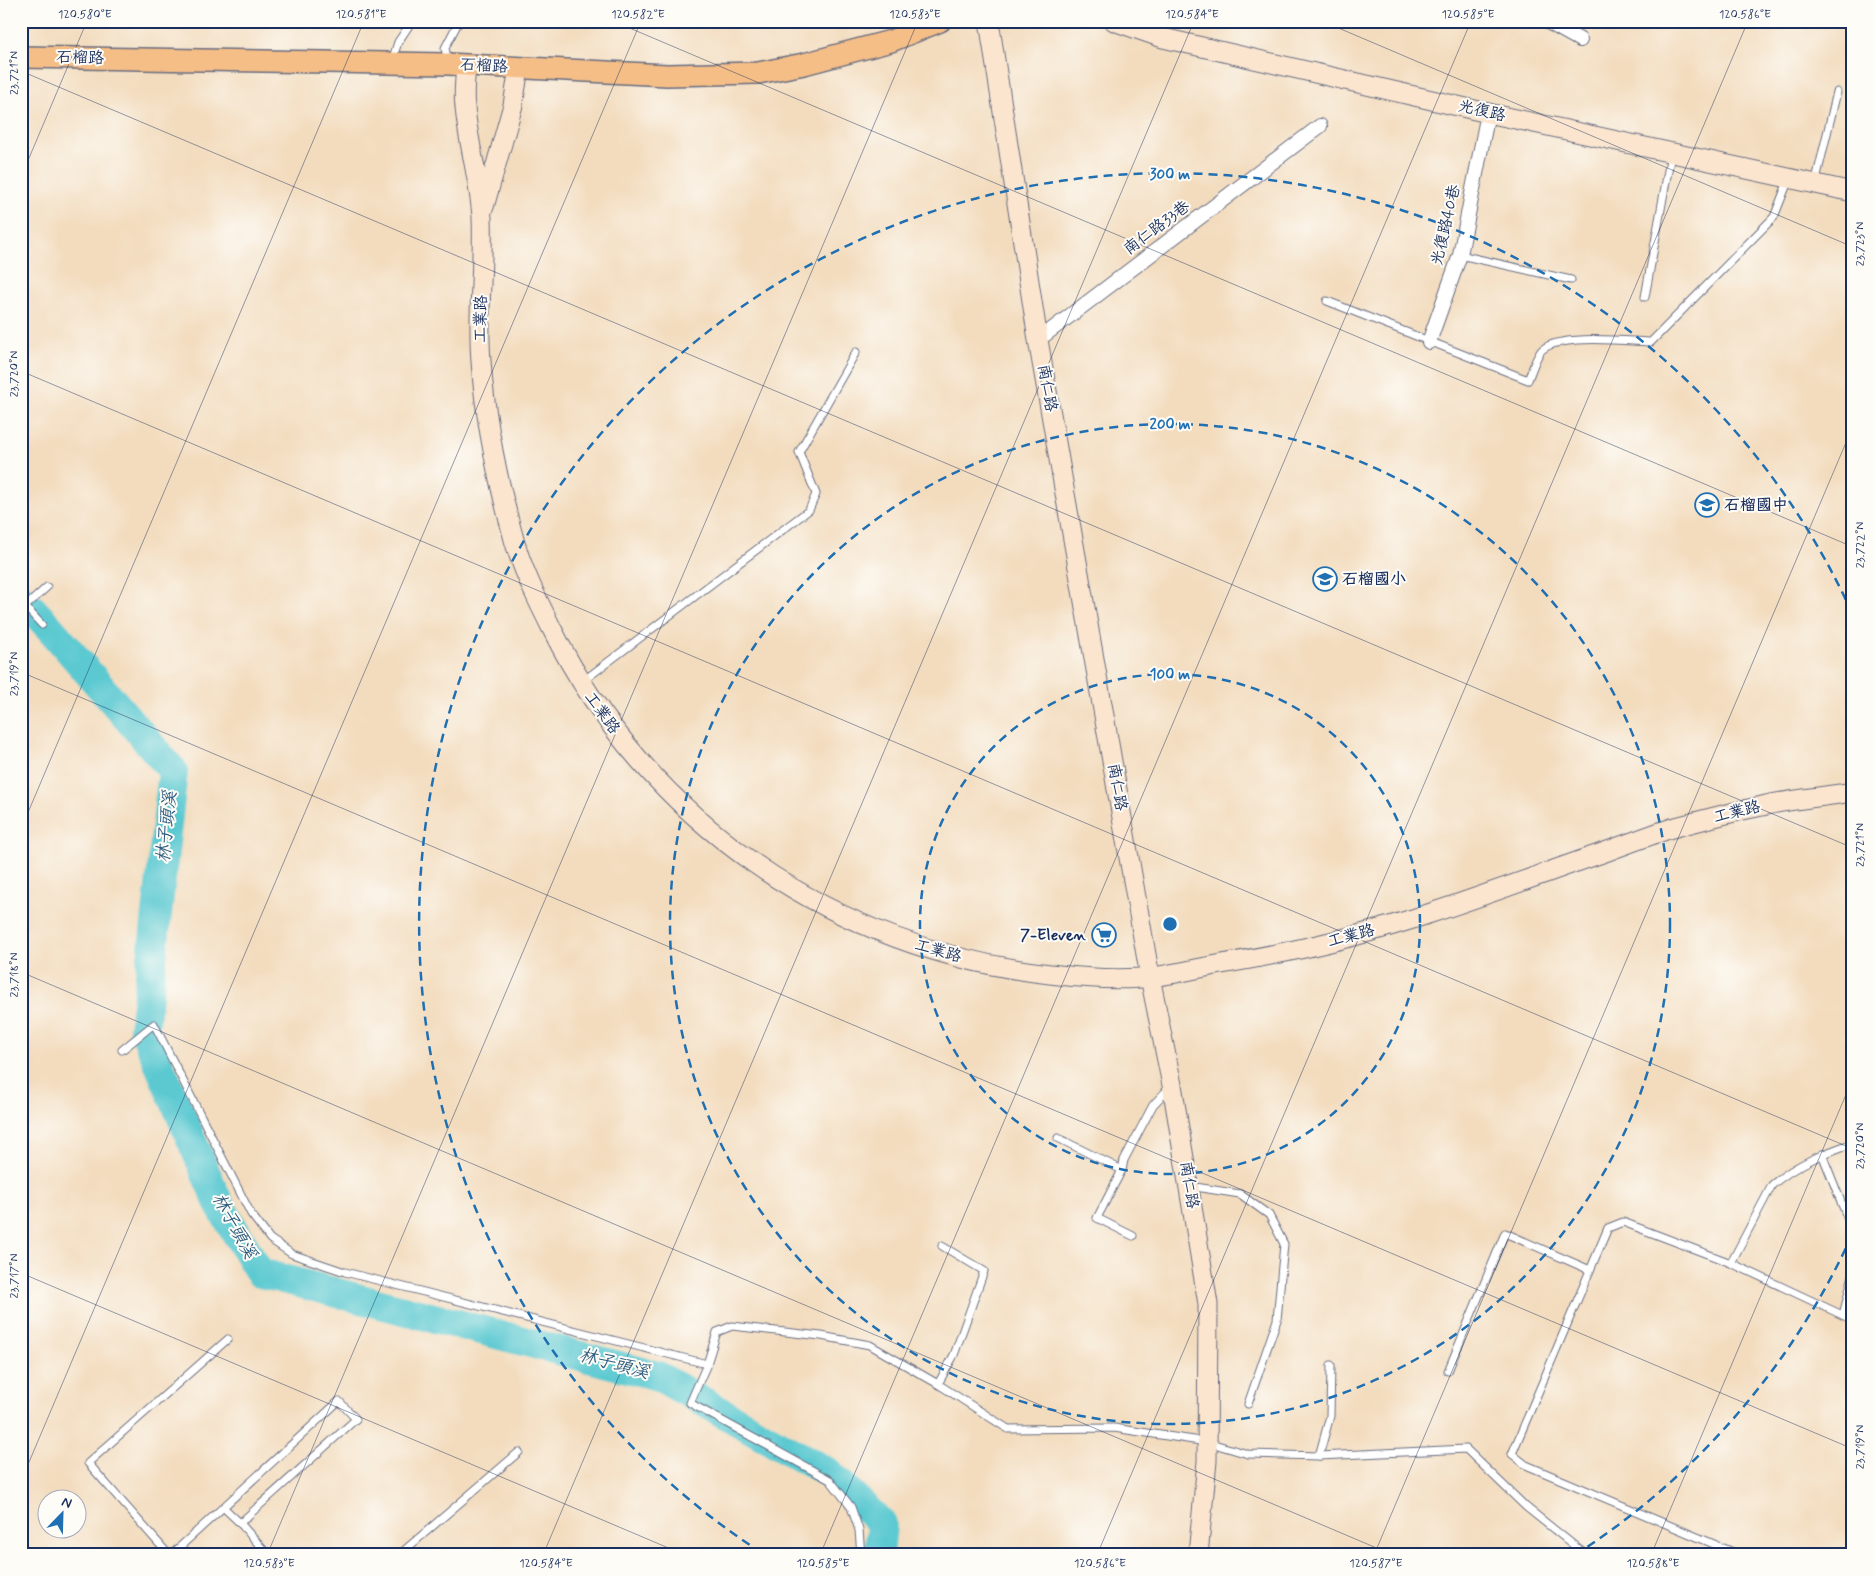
<svg xmlns="http://www.w3.org/2000/svg" width="1874" height="1576" font-family="Mynerve,'LXGW WenKai TC',sans-serif">
  <style>
    .lines { fill: none; stroke-linecap: round; stroke-linejoin: round }
    .river { stroke: #5cc9d1; stroke-width: 30 }
    .lane-casing { stroke: #676c80; stroke-width: 9 }
    .street-casing { stroke: #676c80; stroke-width: 16 }
    .secondary-casing { stroke: #676c80; stroke-width: 21 }
    .primary-casing { stroke: #676c80; stroke-width: 24 }
    .lane { stroke: #fff; stroke-width: 7 }
    .street { stroke: #fff; stroke-width: 14 }
    .secondary { stroke: #fbe5cf; stroke-width: 19 }
    .primary { stroke: #f6be87; stroke-width: 21 }
    .ticks { fill: none; stroke: #1b2f5e; stroke-width: 1; stroke-opacity: 0.45 }
    .ring { fill: none; stroke: #1f6fb2; stroke-width: 2.5; stroke-dasharray: 9 6 }
    .labels { text-anchor: middle; dominant-baseline: central; stroke-width: 4; stroke-linejoin: round; paint-order: stroke }
    .street-label { font-size: 16px; fill: #1b2f5e; stroke: #fdfcf7 }
    .poi-label { font-size: 16px; font-weight: bold; fill: #1b2f5e; stroke: #fdfcf7; text-anchor: start }
    .water-label { font-size: 18px; font-style: italic; fill: #2e5d80; stroke: #fdfcf7 }
    .centre { fill: #1f6fb2; stroke: #fdfcf7; stroke-width: 2.5 }
    .ring-label { font-size: 15px; text-anchor: middle; font-weight: bold; fill: #1f6fb2; stroke: #fdfcf7; stroke-width: 4; stroke-linejoin: round; paint-order: stroke }
    .neatline { fill: none; stroke: #1b2f5e; stroke-width: 2 }
    .ticks-label { font-size: 12px; text-anchor: middle; fill: #1b2f5e }
  </style>
  <rect width="100%" height="100%" fill="#fdfcf7"/>
  <filter id="ink" filterUnits="userSpaceOnUse"><feTurbulence type="fractalNoise" baseFrequency=".02" numOctaves="2"/><feDisplacementMap in="SourceGraphic" scale="10" xChannelSelector="R" yChannelSelector="G"/><feConvolveMatrix kernelMatrix="1 2 1 2 8 2 1 2 1" color-interpolation-filters="sRGB"/></filter>
  <filter id="wash" filterUnits="userSpaceOnUse"><feTurbulence type="fractalNoise" baseFrequency=".0096" numOctaves="4" result="noise"/><feDisplacementMap in="SourceGraphic" scale="20" xChannelSelector="R" yChannelSelector="G"/><feGaussianBlur stdDeviation="1.12" result="paint"/><feColorMatrix in="noise" values="0 0 0 0 0 0 0 0 0 0 0 0 0 0 0 0 0 1.4 0 .05"/><feComposite in="paint" operator="in"/></filter>
  <g filter="url(#wash)">
    <rect width="100%" height="100%" fill="#f3dcbe"/>
    <g class="lines">
      <!-- river -->
      <polyline class="river" points="21,598 49,627 173,771 144,1030 220,1206 260,1273 658,1376 829,1473 882,1524 879,1555"/>
    </g>
  </g>
  <g filter="url(#ink)">
    <g class="lines">
      <!-- lane casing -->
      <g class="lane-casing">
        <g id="lane">
          <polyline points="392,61 398,42 412,21"/>
          <polyline points="448,62 445,48 459,21"/>
          <polyline points="1815,184 1837,92"/>
          <polyline points="1460,255 1571,280"/>
          <polyline points="1645,297 1671,154"/>
          <path d="M 1327,301 L 1528,380 C 1531,373 1537,353 1543,349 C 1561,334 1626,341 1651,342 L 1774,217 L 1789,179"/>
          <polyline points="21,602 42,625"/>
          <polyline points="26,606 47,587"/>
          <polyline points="583,681 809,510 816,494 799,452 856,352"/>
          <polyline points="122,1050 154,1024 251,1214 270,1239 292,1254 345,1272 707,1364"/>
          <polyline points="1058,1138 1122,1170"/>
          <polyline points="1822,1154 1853,1232"/>
          <polyline points="1189,1186 1240,1194 1269,1215 1284,1244 1277,1320 1248,1404"/>
          <polyline points="1133,1236 1097,1218 1122,1170 1124,1160 1153,1105 1169,1088"/>
          <path d="M 1731,1263 L 1772,1185 C 1795,1165 1824,1153 1853,1143"/>
          <polyline points="1843,1315 1853,1275"/>
          <polyline points="1448,1371 1505,1233 1590,1270"/>
          <polyline points="938,1384 954,1355 984,1271 942,1246"/>
          <polyline points="1319,1456 1330,1416 1331,1365"/>
          <polyline points="240,1523 268,1555"/>
          <polyline points="169,1555 88,1463 228,1339"/>
          <polyline points="171,1555 339,1401 356,1419 240,1523 223,1507"/>
          <polyline points="399,1555 519,1452"/>
          <polyline points="861,1555 859,1530 851,1507 830,1480 690,1403 707,1364 717,1332 732,1326 821,1336 870,1345 938,1384 1008,1429 1114,1428 1207,1442 1248,1454 1319,1456 1466,1449 1526,1507 1586,1555"/>
          <polyline points="1740,1555 1526,1465 1512,1454 1608,1228 1623,1222 1731,1263 1853,1320"/>
        </g>
      </g>
      <!-- street casing -->
      <g class="street-casing">
        <g id="street">
          <polyline points="1546,21 1580,40"/>
          <polyline points="1038,340 1320,126"/>
          <polyline points="1429,342 1460,255 1488,113"/>
        </g>
      </g>
      <!-- secondary casing -->
      <g class="secondary-casing">
        <g id="secondary">
          <polyline points="989,21 1038,340 1150,977 1172,1085 1208,1304 1207,1461 1198,1555"/>
          <polyline points="1114,21 1163,38 1488,113 1853,192"/>
          <path d="M 466,66 C 465,80 463,94 465,107 C 468,144 480,181 482,218 C 484,266 477,314 481,361 C 485,419 497,477 512,532 C 520,565 536,597 551,627 C 646,820 835,951 1050,974 C 1083,978 1118,981 1152,977 C 1175,974 1199,968 1222,964 C 1293,952 1363,936 1431,913 C 1489,894 1547,872 1605,852 C 1627,844 1650,835 1672,828 C 1702,820 1732,812 1762,806 C 1791,799 1823,797 1853,792"/>
          <polyline points="484,207 513,105 519,68"/>
        </g>
      </g>
      <!-- primary casing -->
      <g class="primary-casing">
        <polyline id="primary" points="21,57 448,64 667,75 758,73 804,64 891,41 940,21"/>
      </g>
      <!-- lane -->
      <use href="#lane" class="lane"/>
      <!-- street -->
      <use href="#street" class="street"/>
      <!-- secondary -->
      <use href="#secondary" class="secondary"/>
      <!-- primary -->
      <use href="#primary" class="primary"/>
    </g>
  </g>
  <!-- ticks -->
  <path class="ticks" d="M 613,21 L 1853,547M 1322,21 L 1853,247M 21,71 L 1853,848M 21,177 L 87,21M 21,371 L 1853,1149M 21,672 L 1853,1449M 21,829 L 364,21M 21,972 L 1393,1555M 21,1273 L 685,1555M 21,1481 L 641,21M 267,1555 L 918,21M 543,1555 L 1194,21M 820,1555 L 1471,21M 1097,1555 L 1748,21M 1374,1555 L 1853,426M 1651,1555 L 1853,1078"/>
  <!-- distance rings -->
  <g class="ring">
    <circle cx="1170" cy="924" r="250"/>
    <circle cx="1170" cy="924" r="500"/>
    <path d="M1852 1235A750 750 0 0 1 1578 1553M762 1553A750 750 0 1 1 1852 613"/>
  </g>
  <!-- icons -->
  <defs>
    <g id="school-ring" transform="scale(1.25)"><circle r="9.5" fill="#fdfcf7" stroke="#1f6fb2" stroke-width="1.5"/><path d="M0-5L7-2L0 1L-7-2ZM-4 1L0 2.5L4 1V4Q0 6-4 4Z" fill="#1f6fb2"/></g>
    <g id="supermarket-ring" transform="scale(1.25)"><circle r="9.5" fill="#fdfcf7" stroke="#1f6fb2" stroke-width="1.5"/><path d="M-6-5.5h2.5l.6 2H6L4.5 2H-2.5L-4.4-4H-6ZM-1.5 3.2a1.3 1.3 0 1 0 .1 0ZM3 3.2a1.3 1.3 0 1 0 .1 0Z" fill="#1f6fb2"/></g>
  </defs>
  <g fill-rule="evenodd">
    <use href="#school-ring" x="1707" y="505"/>
    <use href="#school-ring" x="1325" y="579"/>
    <use href="#supermarket-ring" x="1104" y="935"/>
  </g>
  <g class="labels">
    <!-- street labels -->
    <g class="street-label">
      <text transform="translate(80 58) rotate(1)">石榴路</text>
      <text transform="translate(484 66) rotate(3)">石榴路</text>
      <text transform="translate(1482 111) rotate(13)">光復路</text>
      <text transform="translate(1446 225) rotate(-77)">光復路40巷</text>
      <text transform="translate(1157 228) rotate(-37)">南仁路33巷</text>
      <text transform="translate(481 319) rotate(-89)">工業路</text>
      <text transform="translate(1047 388) rotate(80)">南仁路</text>
      <text transform="translate(602 713) rotate(54)">工業路</text>
      <text transform="translate(1117 787) rotate(80)">南仁路</text>
      <text transform="translate(1737 812) rotate(-14)">工業路</text>
      <text transform="translate(1351 936) rotate(-15)">工業路</text>
      <text transform="translate(938 951) rotate(16)">工業路</text>
      <text transform="translate(1189 1185) rotate(81)">南仁路</text>
    </g>
    <!-- poi labels -->
    <g class="poi-label">
      <text x="1724" y="505">石榴國中</text>
      <text x="1342" y="579">石榴國小</text>
      <text x="1086" y="935" text-anchor="end">7-Eleven</text>
    </g>
    <!-- water labels -->
    <g class="water-label">
      <text transform="translate(167 827) rotate(-84)">林子頭溪</text>
      <text transform="translate(234 1226) rotate(61)">林子頭溪</text>
      <text transform="translate(614 1364) rotate(15)">林子頭溪</text>
    </g>
  </g>
  <circle cx="1170" cy="924" r="8" class="centre"/>
  <g class="ring-label">
    <text x="1170" y="179">300 m</text>
    <text x="1170" y="429">200 m</text>
    <text x="1170" y="679">100 m</text>
  </g>
  <!-- margin -->
  <rect width="1874" height="1576" fill="none" stroke="#fdfcf7" stroke-width="55"/>
  <!-- north arrow -->
  <g transform="translate(62 1514) rotate(23)"><circle r="24" fill="#fdfcf7" stroke="#a3aaba"/>
  <path d="M0-4L9 19L0 12L-9 19Z" fill="#1f6fb2"/>
  <text y="-8" font-size="14" font-weight="bold" text-anchor="middle" fill="#1b2f5e">N</text>
  </g>
  <rect x="28" y="28" width="1818" height="1520" class="neatline"/>
  <g class="ticks-label">
    <text x="85" y="18">120.580°E</text>
    <text x="361" y="18">120.581°E</text>
    <text x="638" y="18">120.582°E</text>
    <text x="915" y="18">120.583°E</text>
    <text x="1192" y="18">120.584°E</text>
    <text x="1468" y="18">120.585°E</text>
    <text x="1745" y="18">120.586°E</text>
    <text transform="translate(14 73) rotate(-90)" y="4">23.721°N</text>
    <text transform="translate(1860 244) rotate(-90)" y="4">23.723°N</text>
    <text transform="translate(14 374) rotate(-90)" y="4">23.720°N</text>
    <text transform="translate(1860 545) rotate(-90)" y="4">23.722°N</text>
    <text transform="translate(14 674) rotate(-90)" y="4">23.719°N</text>
    <text transform="translate(1860 845) rotate(-90)" y="4">23.721°N</text>
    <text transform="translate(14 975) rotate(-90)" y="4">23.718°N</text>
    <text transform="translate(1860 1146) rotate(-90)" y="4">23.720°N</text>
    <text transform="translate(14 1276) rotate(-90)" y="4">23.717°N</text>
    <text transform="translate(1860 1447) rotate(-90)" y="4">23.719°N</text>
    <text x="269" y="1567">120.583°E</text>
    <text x="546" y="1567">120.584°E</text>
    <text x="823" y="1567">120.585°E</text>
    <text x="1100" y="1567">120.586°E</text>
    <text x="1376" y="1567">120.587°E</text>
    <text x="1653" y="1567">120.588°E</text>
  </g>
</svg>
